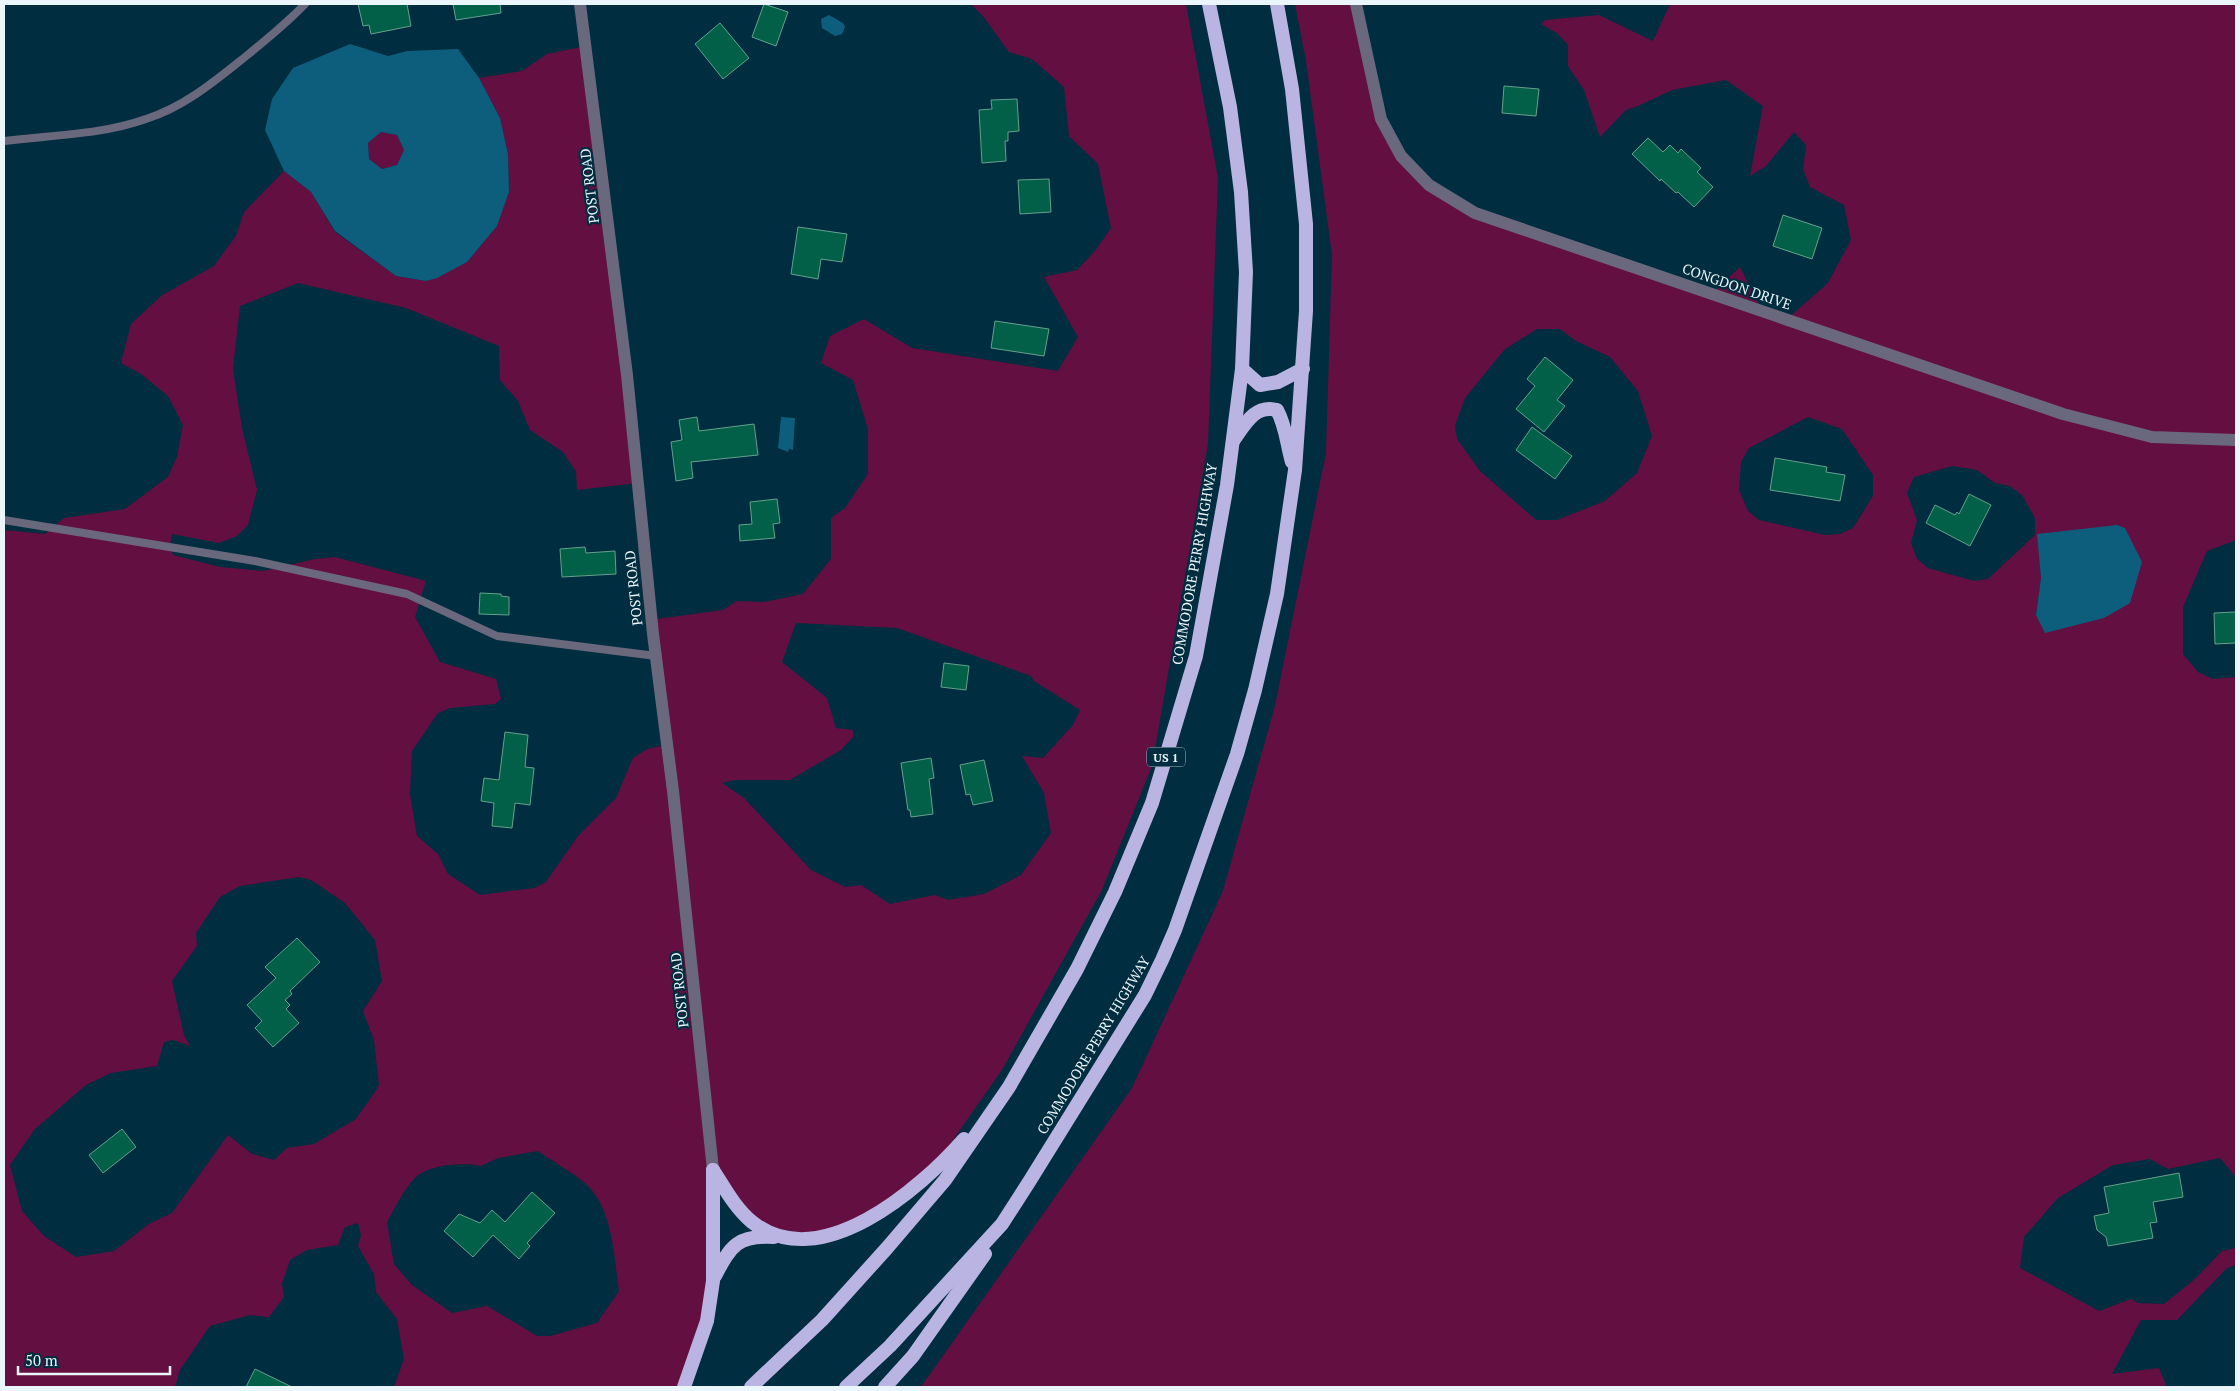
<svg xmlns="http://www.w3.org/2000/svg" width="2240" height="1391" font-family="'PT Serif',serif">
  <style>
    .green { fill: #630f41; fill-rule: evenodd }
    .water { fill: #0d5e7c; fill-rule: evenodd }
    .building { fill: #026049; stroke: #65a18c }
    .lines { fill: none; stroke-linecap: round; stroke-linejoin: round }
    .service { stroke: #6a687c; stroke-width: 8 }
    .minor { stroke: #6a687c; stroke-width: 12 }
    .tertiary { stroke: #6a687c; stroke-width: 12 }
    .trunk { stroke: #b9b4e2; stroke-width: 14 }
    .labels { text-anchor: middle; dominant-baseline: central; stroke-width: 4.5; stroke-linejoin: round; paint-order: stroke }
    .shield { fill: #002d3f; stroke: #a4bac3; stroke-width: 1 }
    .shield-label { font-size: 12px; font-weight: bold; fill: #ebf6fc }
    .street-label { font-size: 14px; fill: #ebf6fc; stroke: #002d3f }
  </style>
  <rect width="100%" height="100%" fill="#002d3f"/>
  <!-- green -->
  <g class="green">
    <path d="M 971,4 L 1186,4 L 1218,178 L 1208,444 L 1152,766 L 1102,890 L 1002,1070 L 925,1180 L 823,1241 L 752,1225 L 720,1183 L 716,1285 L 689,1387 L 394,1387 L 404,1359 L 397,1319 L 376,1292 L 374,1274 L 358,1246 L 361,1235 L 358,1223 L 345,1227 L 338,1245 L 307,1250 L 290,1260 L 282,1284 L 284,1297 L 269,1317 L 250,1315 L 210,1326 L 180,1370 L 175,1387 L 4,1387 L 4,530 L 45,534 L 64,518 L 125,509 L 168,477 L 177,457 L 183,425 L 168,396 L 141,374 L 121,363 L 131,324 L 161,296 L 214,266 L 236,236 L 244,212 L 284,171 L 311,192 L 335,232 L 396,276 L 426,281 L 467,262 L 497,226 L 509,192 L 508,154 L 500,118 L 479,78 L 522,71 L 547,54 L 581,47 L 638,483 L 577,490 L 576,472 L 563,452 L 530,430 L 518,401 L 500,380 L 499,346 L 406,308 L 298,283 L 240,306 L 233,369 L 242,428 L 257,490 L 248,525 L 237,536 L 219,543 L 172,534 L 170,545 L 173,555 L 220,567 L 263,571 L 315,559 L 335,557 L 426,581 L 415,617 L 440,662 L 496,679 L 501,699 L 495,704 L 450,708 L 438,713 L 412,751 L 410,794 L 417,836 L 438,854 L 448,874 L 480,895 L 534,888 L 546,882 L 578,836 L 616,798 L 633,758 L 647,749 L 666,745 L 657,619 L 723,610 L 737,601 L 764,602 L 803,594 L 831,559 L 831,518 L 845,508 L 868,474 L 868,429 L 853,380 L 821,363 L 830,336 L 864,319 L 912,348 L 1058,371 L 1078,337 L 1044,277 L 1077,270 L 1095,251 L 1111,228 L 1098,164 L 1069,136 L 1064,87 L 1032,59 L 1009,52 L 983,16 ZM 796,623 L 897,628 L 1031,676 L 1034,681 L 1080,710 L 1073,725 L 1043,758 L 1022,756 L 1044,793 L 1051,833 L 1021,875 L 984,894 L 948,900 L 935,895 L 890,904 L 861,885 L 845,887 L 811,870 L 744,798 L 722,783 L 734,780 L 790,780 L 841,750 L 853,737 L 853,730 L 836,728 L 827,698 L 782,662 ZM 299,877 L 311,880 L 345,903 L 375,940 L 382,981 L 363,1011 L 374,1040 L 379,1085 L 375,1092 L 356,1119 L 314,1144 L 287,1148 L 274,1160 L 252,1154 L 228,1135 L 172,1213 L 149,1224 L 114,1251 L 76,1257 L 44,1236 L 22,1211 L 10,1165 L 35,1129 L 86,1085 L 111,1073 L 157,1066 L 164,1042 L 173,1040 L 190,1046 L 184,1035 L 172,981 L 197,946 L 196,933 L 220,897 L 240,886 ZM 538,1151 C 553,1162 572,1172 586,1184 C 613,1209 614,1257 619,1291 L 597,1323 L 550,1336 L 537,1336 L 487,1306 L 452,1313 L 412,1285 L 394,1264 L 387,1222 C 395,1208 403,1191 414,1179 C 427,1164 464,1162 481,1166 L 498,1158 Z"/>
    <path d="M 1295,4 L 1357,4 L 1384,125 L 1432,191 L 1711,294 L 1740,267 L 1763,312 L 1786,320 L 1828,283 L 1851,240 L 1844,205 L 1810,187 L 1803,169 L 1806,145 L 1794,132 L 1766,166 L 1750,176 L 1763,106 L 1726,80 L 1672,90 L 1638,106 L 1626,110 L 1600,137 L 1584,90 L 1568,66 L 1568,45 L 1558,34 L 1541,24 L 1545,20 L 1599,15 L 1653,41 L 1670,4 L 2236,4 L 2236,540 L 2207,551 L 2183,607 L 2183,654 L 2198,672 L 2213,679 L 2236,677 L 2236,1177 L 2220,1158 L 2168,1169 L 2150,1159 L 2113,1165 L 2058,1198 L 2024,1237 L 2020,1268 L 2099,1311 L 2131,1299 L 2138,1303 L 2164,1304 L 2195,1279 L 2222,1251 L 2236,1248 L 2236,1265 L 2227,1268 L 2177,1320 L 2141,1320 L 2112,1374 L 2159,1368 L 2167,1387 L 921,1387 L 1132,1088 L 1223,891 L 1275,706 L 1326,453 L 1332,255 L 1306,61 ZM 1537,329 L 1560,329 L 1576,341 L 1610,357 L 1638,391 L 1652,436 L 1637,473 L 1605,501 L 1557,520 L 1536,520 L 1480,471 L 1457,439 L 1455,426 L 1465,398 L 1505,349 ZM 1808,417 L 1842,429 L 1873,475 L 1873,496 L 1853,528 L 1840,534 L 1825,535 L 1759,520 L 1748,511 L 1739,490 L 1741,462 L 1749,448 ZM 1952,466 L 1977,470 L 1995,483 L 2010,486 L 2022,495 L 2035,518 L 2035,535 L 1988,579 L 1974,581 L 1928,568 L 1917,559 L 1911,543 L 1917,520 L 1907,493 L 1914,477 ZM 2038,534 L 2103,618 L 2036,615 L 2041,578 Z"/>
    <polygon points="381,132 397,135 404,150 397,165 382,169 369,159 368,143"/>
  </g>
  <!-- water -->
  <g class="water">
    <polygon points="829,15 843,23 845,27 842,34 835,36 822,28 821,19"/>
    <path d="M 350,44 L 388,56 L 407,51 L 458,49 L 479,78 L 500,118 L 508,154 L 509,192 L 497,226 L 467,262 L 437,278 L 426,281 L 396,276 L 335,231 L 311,192 L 284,171 L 265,130 L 272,99 L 293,68 ZM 381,132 L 397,135 L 404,150 L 397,165 L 382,169 L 369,159 L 368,143 Z"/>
    <polygon points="781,417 795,418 793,450 789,449 788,452 778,448"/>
    <polygon points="2117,525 2125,528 2142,562 2130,603 2104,618 2045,633 2036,615 2041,578 2037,534"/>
  </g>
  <!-- building -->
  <g class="building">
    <polygon points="358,4 407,4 411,26 371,34 369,25 363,26"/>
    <polygon points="453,4 500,4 501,13 456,20"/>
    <polygon points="764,4 788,12 776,46 752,37"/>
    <polygon points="720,23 749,58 723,79 695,44"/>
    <polygon points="1504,86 1539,89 1536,116 1502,113"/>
    <polygon points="1017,99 1019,131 1008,132 1008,141 1005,141 1006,161 982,163 979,110 992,109 991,100"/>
    <polygon points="1648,138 1663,152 1670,145 1678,153 1681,149 1701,168 1697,172 1713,187 1694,207 1678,192 1676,193 1661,179 1660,181 1632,154"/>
    <polygon points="1049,179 1051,212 1020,214 1018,180"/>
    <polygon points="1783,215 1822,228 1812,259 1773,246"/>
    <polygon points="798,227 847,234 842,262 821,259 818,279 791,274"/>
    <polygon points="995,321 1049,329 1044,356 991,348"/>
    <polygon points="1545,357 1573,380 1557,400 1565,406 1544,432 1516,409 1535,386 1527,379"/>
    <polygon points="697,417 699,431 754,424 758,455 691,462 693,478 676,481 671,442 682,440 679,420"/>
    <polygon points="1532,427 1572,456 1555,479 1516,450"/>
    <polygon points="1775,458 1827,467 1826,472 1845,475 1840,501 1770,490"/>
    <polygon points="1969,494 1991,505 1970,546 1926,523 1935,505 1955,515 1957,512 1959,514"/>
    <polygon points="777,499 780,523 773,524 775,538 740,541 739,525 752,524 750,502"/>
    <polygon points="585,547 586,553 615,551 616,574 562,577 560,549"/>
    <polygon points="480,593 501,594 501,596 509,597 509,615 479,614"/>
    <polygon points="2236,612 2236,643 2215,644 2214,613"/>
    <polygon points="944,663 969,666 966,690 941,687"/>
    <polygon points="505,732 528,735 525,767 534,768 530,805 515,803 512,828 492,826 494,803 481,801 484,778 499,780"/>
    <polygon points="931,758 934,778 929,779 933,814 911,817 910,810 908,810 901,763"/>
    <polygon points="984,760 993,801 973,805 970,794 966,795 960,765"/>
    <polygon points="297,938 320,962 290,991 292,994 285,1000 290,1005 286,1009 299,1023 273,1047 255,1028 262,1021 247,1005 276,978 265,967"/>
    <polygon points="122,1129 136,1147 103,1173 89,1155"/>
    <polygon points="2179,1173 2183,1197 2153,1202 2157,1222 2150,1223 2153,1238 2108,1246 2106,1237 2097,1230 2094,1216 2109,1213 2104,1187"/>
    <polygon points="532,1192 555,1213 527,1243 530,1246 519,1259 493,1235 473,1257 444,1231 459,1214 480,1223 492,1210 505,1222"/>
    <polygon points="255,1369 292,1387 246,1387"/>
  </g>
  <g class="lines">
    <!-- service -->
    <g class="service">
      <path d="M 4,141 C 51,135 101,135 146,119 C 184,107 215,81 245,57 C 266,40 287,23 305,4"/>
      <polyline points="4,520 255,561 407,594 497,636 656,656"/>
    </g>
    <!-- minor -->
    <polyline class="minor" points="1356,4 1381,119 1401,156 1429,185 1475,213 2063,414 2152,437 2236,440"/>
    <!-- tertiary -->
    <polyline class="tertiary" points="580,4 627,375 653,634 673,791 713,1170"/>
    <!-- trunk -->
    <g class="trunk">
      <polyline points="1242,369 1260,385 1278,382 1303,369"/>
      <path d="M 1233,441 C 1245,424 1255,404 1277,410 C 1286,426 1287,445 1292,462"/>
      <path d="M 713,1170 C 724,1187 735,1208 752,1222 C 820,1276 920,1189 964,1139"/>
      <path d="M 715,1276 C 731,1245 738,1235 774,1237"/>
      <polyline points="684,1387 707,1321 713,1281 713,1170"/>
      <polyline points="751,1387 822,1320 887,1248 945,1180 1009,1087 1077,969 1115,892 1152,803 1196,656 1227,485 1242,369 1246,272 1241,192 1230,107 1209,4"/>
      <polyline points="846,1387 890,1346 1002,1224 1029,1182 1145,995 1162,960 1175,930 1237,754 1255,690 1277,594 1295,470 1306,311 1306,224 1292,89 1277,4"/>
      <polyline points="885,1387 913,1356 985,1254"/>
    </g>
  </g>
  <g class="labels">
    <!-- shield labels -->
    <rect class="shield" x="1147" y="747.5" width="38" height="19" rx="4"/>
    <g class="shield-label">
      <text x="1166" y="757">US 1</text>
    </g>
    <!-- street labels -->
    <g class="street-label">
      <text transform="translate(589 186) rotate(-97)">POST ROAD</text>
      <text transform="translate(1737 286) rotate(19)">CONGDON DRIVE</text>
      <text transform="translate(1194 564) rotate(-80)">COMMODORE PERRY HIGHWAY</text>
      <text transform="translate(633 588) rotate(-96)">POST ROAD</text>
      <text transform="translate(679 990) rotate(-96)">POST ROAD</text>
      <text transform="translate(1093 1045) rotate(-59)">COMMODORE PERRY HIGHWAY</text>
    </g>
  </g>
  <!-- border -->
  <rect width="2240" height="1391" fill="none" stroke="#ebf6fc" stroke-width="10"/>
  <!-- scale -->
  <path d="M18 1366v8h152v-8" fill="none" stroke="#ebf6fc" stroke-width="2.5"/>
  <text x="25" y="1366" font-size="15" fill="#ebf6fc" stroke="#002d3f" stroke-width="4" paint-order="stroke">50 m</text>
</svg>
